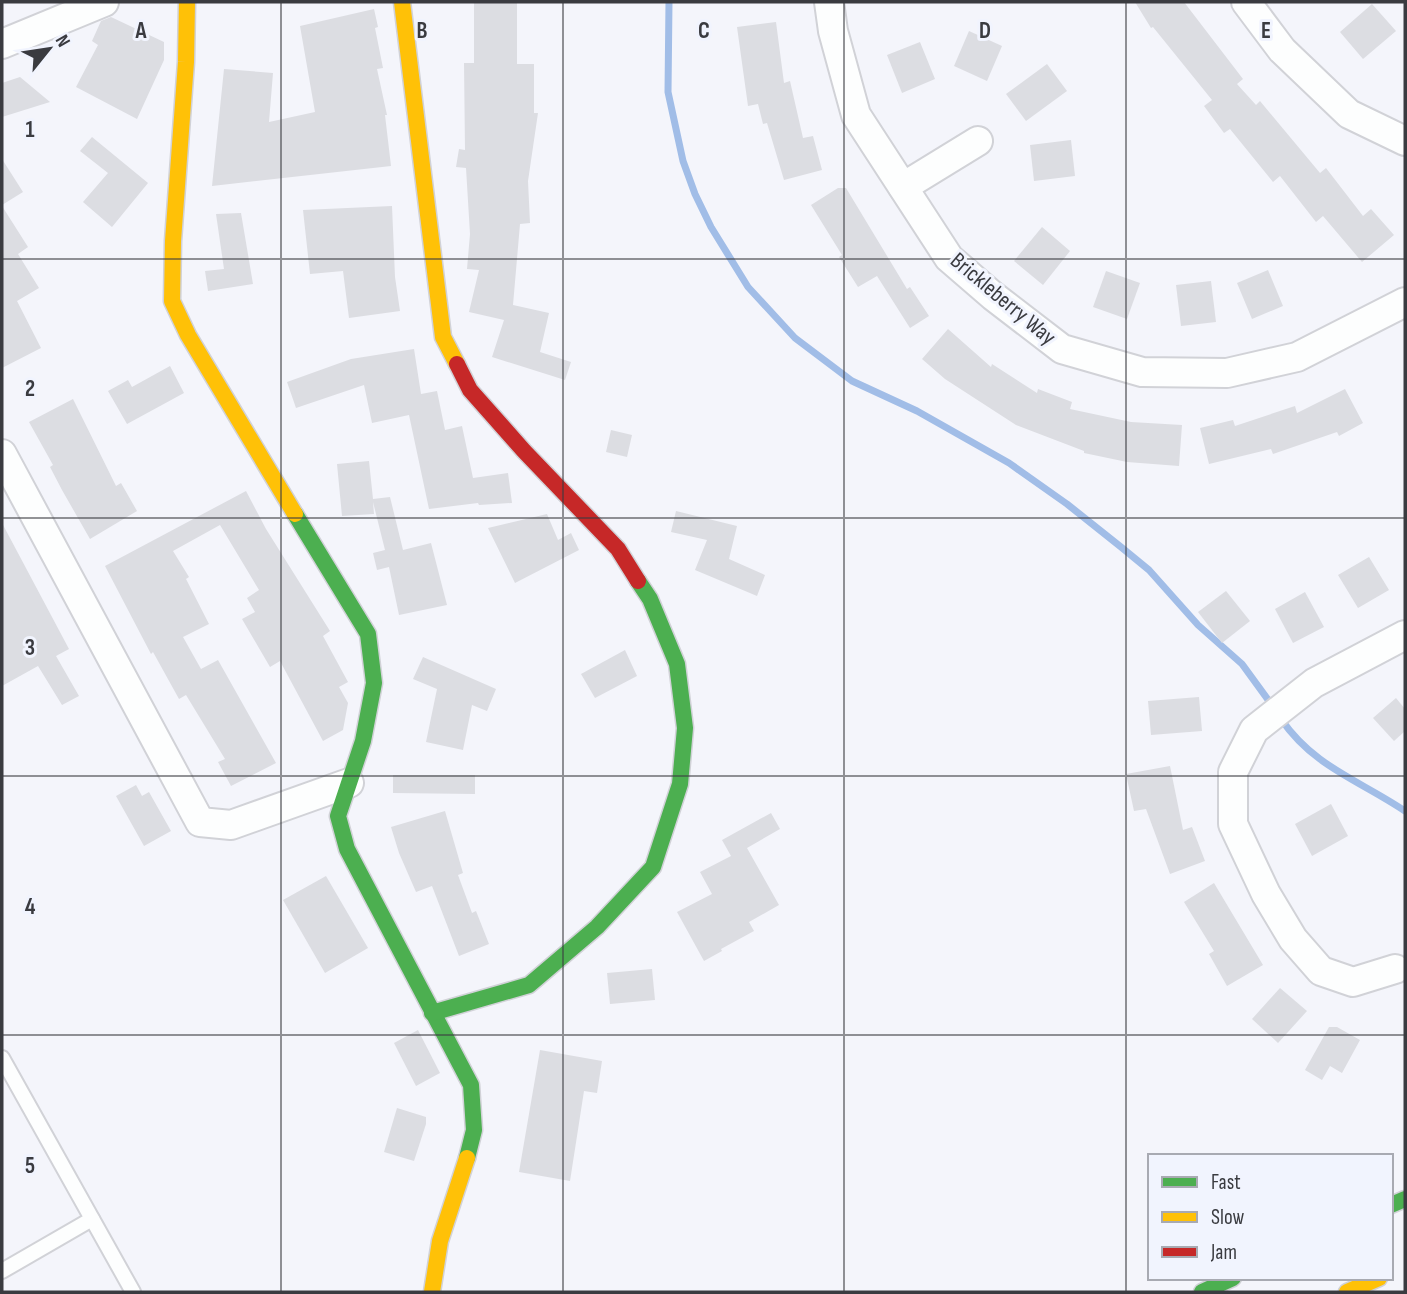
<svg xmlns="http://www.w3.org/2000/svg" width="1407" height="1294" font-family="'Sofia Sans Condensed',sans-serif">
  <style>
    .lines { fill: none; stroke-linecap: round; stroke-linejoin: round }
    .stream { stroke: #a1bde7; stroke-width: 7 }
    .building { fill: #dcdde2 }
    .lane-casing { stroke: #d1d2d7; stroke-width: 18 }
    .street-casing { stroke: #d1d2d7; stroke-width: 32 }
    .fast-casing { stroke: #d1d2d7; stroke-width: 19 }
    .slow-casing { stroke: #d1d2d7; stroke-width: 19 }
    .jam-casing { stroke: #d1d2d7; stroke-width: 19 }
    .lane { stroke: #fdfefe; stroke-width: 14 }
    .street { stroke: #fdfefe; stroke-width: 28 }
    .fast { stroke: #4caf50; stroke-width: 16 }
    .slow { stroke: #ffc107; stroke-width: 16 }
    .jam { stroke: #c62828; stroke-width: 16 }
    .grid { fill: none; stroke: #3a3b40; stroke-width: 2; stroke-opacity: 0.55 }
    .labels { text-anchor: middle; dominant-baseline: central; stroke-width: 6; stroke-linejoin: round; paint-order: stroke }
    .street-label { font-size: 23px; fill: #3a3b40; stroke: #f1f4fe }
    .grid-label { font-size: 23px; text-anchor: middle; font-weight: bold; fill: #3a3b40; stroke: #f1f4fe; stroke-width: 6; stroke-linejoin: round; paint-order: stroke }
  </style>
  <rect width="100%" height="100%" fill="#f4f5fb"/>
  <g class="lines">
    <!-- stream -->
    <g class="stream">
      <polyline points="669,2 668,92 683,161 695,194 711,227 748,287 795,338 852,381 917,411 1009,463 1067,504 1121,547 1149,570 1198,625 1242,664 1274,708"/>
      <path d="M 1281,719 C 1314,767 1359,780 1405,811"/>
    </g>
  </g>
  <!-- building -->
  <g class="building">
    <polygon points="474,2 517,2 517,64 534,64 534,113 538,113 528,181 530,223 520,224 513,305 549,313 540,352 571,362 565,380 492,357 504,320 469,312 479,270 467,269 470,234 466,168 456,167 459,149 465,150 464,63 474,63"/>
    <polygon points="1135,2 1184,2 1243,79 1237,84 1256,105 1260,101 1320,173 1326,168 1363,216 1371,209 1394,235 1362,262 1323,216 1316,222 1280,176 1273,182 1230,129 1224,133 1204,106 1212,100 1153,27 1151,28"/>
    <polygon points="1372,4 1396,31 1363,59 1340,32"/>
    <polygon points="374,9 378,27 375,28 383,68 377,69 387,115 385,115 391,166 212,186 224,69 273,73 269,122 315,112 300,26"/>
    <polygon points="111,17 164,42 164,60 137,119 76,87 98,45 92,41 101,21"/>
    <polygon points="776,22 784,83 790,81 803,138 813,136 822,170 784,180 767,123 763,124 758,104 748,106 737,27"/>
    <polygon points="969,31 1002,46 987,81 954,66"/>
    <polygon points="920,42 935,79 902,93 887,55"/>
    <polygon points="1047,64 1067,91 1026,121 1006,94"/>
    <polygon points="20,77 50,102 2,117 2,83"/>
    <polygon points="92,137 148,183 112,227 83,202 108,173 80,151"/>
    <polygon points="1071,140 1075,176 1034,181 1030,145"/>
    <polygon points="2,159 23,192 2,205"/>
    <polygon points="838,188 846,188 907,289 910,287 929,316 910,328 877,276 858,287 839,257 842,255 811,205"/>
    <polygon points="2,206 28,247 18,254 39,288 17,301 41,348 2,368"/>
    <polygon points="392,206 395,277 400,311 349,318 343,271 310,274 303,210"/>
    <polygon points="241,213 253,284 208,291 205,271 224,269 216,214"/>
    <polygon points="1042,227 1070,251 1043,285 1014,261"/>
    <polygon points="1268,270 1283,306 1252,319 1237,283"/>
    <polygon points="1106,271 1140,283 1127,319 1093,307"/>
    <polygon points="1211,281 1216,322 1181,326 1176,285"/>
    <polygon points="948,329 991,367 992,364 1037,393 1038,389 1072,402 1070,409 1131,422 1182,425 1179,466 1127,462 1084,453 1084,451 1016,425 945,379 922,359"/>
    <polygon points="414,349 421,394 437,391 445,430 462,426 473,478 508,473 512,503 479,505 478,503 429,509 409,415 372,423 364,385 296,408 287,382 351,359"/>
    <polygon points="170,366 184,393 127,424 108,391 128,380 132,387"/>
    <polygon points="1345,389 1363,423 1339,436 1337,432 1273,454 1271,449 1209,464 1200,428 1233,420 1235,426 1295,406 1297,413"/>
    <polygon points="73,399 116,486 121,483 137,511 90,539 62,490 50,467 53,465 29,422"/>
    <polygon points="611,430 632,435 627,457 606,452"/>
    <polygon points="369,461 373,499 390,497 403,550 431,543 447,605 399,615 389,567 377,570 373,553 385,550 373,502 374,514 342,516 337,464"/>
    <polygon points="246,491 266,529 330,631 323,636 348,682 339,687 348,703 343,730 323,741 280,661 270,667 242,619 255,612 247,598 259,590 220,525 173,551 189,577 186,579 209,624 183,637 201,669 218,660 276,763 231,786 218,762 225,759 186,695 179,699 153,652 151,654 105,566"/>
    <polygon points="676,511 737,526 729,559 765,575 757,596 695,570 707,540 671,532"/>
    <polygon points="547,514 558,540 571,533 579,550 515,583 488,528"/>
    <polygon points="2,523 69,649 56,656 79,696 62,705 38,666 2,686"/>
    <polygon points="1369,557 1389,590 1358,608 1338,575"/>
    <polygon points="1226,591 1250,621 1222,643 1198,612"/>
    <polygon points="1305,592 1324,627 1293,643 1275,609"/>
    <polygon points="625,650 637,676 595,698 581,674"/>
    <polygon points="423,657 496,689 487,711 472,705 463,750 426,742 437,689 413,679"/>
    <polygon points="1199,697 1202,731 1151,735 1148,701"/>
    <polygon points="1396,698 1405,709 1405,731 1394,741 1373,718"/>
    <polygon points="1170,766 1183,830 1192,827 1205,861 1170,874 1146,809 1134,811 1126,774"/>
    <polygon points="393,775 475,775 475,794 393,793"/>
    <polygon points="136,785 142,796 149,792 171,831 144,846 116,796"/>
    <polygon points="1331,804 1348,836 1312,856 1295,824"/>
    <polygon points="445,811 463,873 458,875 472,913 476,911 489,944 459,956 432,886 416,892 399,853 391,827"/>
    <polygon points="771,813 780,829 747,848 779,905 749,922 754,931 721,949 722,951 704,961 677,912 712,894 700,872 731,856 722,840"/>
    <polygon points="326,876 368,948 325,973 283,900"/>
    <polygon points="1214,883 1263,965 1227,986 1209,954 1214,951 1184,902"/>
    <polygon points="652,969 655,1000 610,1004 607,973"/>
    <polygon points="1280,988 1307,1011 1278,1043 1252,1019"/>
    <polygon points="1329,1027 1337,1027 1360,1040 1342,1073 1330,1066 1322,1080 1305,1070"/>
    <polygon points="418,1030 440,1073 416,1086 394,1043"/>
    <polygon points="540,1050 602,1061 597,1093 584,1091 570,1181 519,1172"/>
    <polygon points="397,1108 426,1117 426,1124 414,1161 384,1152"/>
  </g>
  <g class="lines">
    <!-- lane casing -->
    <g class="lane-casing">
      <g id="lane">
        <polyline points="2,1058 133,1292"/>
        <polyline points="2,1271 92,1219"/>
      </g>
    </g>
    <!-- street casing -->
    <g class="street-casing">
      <g id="street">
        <polyline points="829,2 833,31 856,115 949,258 993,296 1062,349 1142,372 1227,373 1297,357 1405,302"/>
        <polyline points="1246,2 1282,50 1349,114 1405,141"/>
        <polyline points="2,44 104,2"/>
        <polyline points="903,187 978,141"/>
        <polyline points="2,454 200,822 231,825 349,783"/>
        <polyline points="1395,969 1353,982 1321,971 1293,939 1266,894 1233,824 1233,772 1254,730 1314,683 1405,635"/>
      </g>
    </g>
    <!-- fast casing -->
    <g class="fast-casing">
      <g id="fast">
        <polyline points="295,514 368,634 374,683 363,741 338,816 347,849 471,1085 474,1130 467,1158"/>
        <polyline points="432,1013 529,985 597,927 653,867 680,784 685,728 677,664 650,599 638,581"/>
        <polyline points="1391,1205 1405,1199"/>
        <polyline points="1202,1292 1233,1278"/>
      </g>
    </g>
    <!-- slow casing -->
    <g class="slow-casing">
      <g id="slow">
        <polyline points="187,2 186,62 173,241 172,301 188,335 295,514"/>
        <polyline points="402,2 443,337 457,364"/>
        <polyline points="432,1292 440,1241 467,1158"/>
        <polyline points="1347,1292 1379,1278"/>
      </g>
    </g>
    <!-- jam casing -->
    <g class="jam-casing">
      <polyline id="jam" points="457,364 470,390 524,451 618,549 638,581"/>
    </g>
    <!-- lane -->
    <use href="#lane" class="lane"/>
    <!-- street -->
    <use href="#street" class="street"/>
    <!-- fast -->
    <use href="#fast" class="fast"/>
    <!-- slow -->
    <use href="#slow" class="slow"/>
    <!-- jam -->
    <use href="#jam" class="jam"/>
  </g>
  <!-- grid -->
  <path class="grid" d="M 281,2 L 281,1292M 563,2 L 563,1292M 844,2 L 844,1292M 1126,2 L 1126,1292M 2,259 L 1405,259M 2,518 L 1405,518M 2,776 L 1405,776M 2,1035 L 1405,1035"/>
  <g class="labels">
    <!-- street labels -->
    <g class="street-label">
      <text transform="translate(1003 299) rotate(40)">Brickleberry Way</text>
    </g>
  </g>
  <g class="grid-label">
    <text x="141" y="38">A</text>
    <text x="422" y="38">B</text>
    <text x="704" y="38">C</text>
    <text x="985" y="38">D</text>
    <text x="1266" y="38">E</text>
    <text x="30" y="137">1</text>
    <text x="30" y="396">2</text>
    <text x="30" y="655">3</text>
    <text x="30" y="914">4</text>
    <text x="30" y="1173">5</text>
  </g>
  <!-- border -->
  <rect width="1407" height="1294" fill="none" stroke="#3a3b40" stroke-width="7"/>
  <!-- legend -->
  <rect x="1148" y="1154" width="245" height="126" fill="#f1f4fe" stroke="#a8aab2" stroke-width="2"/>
  <rect x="1162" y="1177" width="35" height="10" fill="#4caf50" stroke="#a8aab2" stroke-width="2"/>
  <text x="1211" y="1189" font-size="21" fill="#3a3b40">Fast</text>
  <rect x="1162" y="1212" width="35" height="10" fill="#ffc107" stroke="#a8aab2" stroke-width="2"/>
  <text x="1211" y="1224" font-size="21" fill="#3a3b40">Slow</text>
  <rect x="1162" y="1247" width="35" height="10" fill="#c62828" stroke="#a8aab2" stroke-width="2"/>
  <text x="1211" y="1259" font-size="21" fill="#3a3b40">Jam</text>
  <!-- north arrow -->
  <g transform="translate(49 49) rotate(60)" stroke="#f1f4fe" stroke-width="5" paint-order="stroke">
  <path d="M0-5L12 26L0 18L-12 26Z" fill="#3a3b40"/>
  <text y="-10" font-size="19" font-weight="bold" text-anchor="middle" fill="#3a3b40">N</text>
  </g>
</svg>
